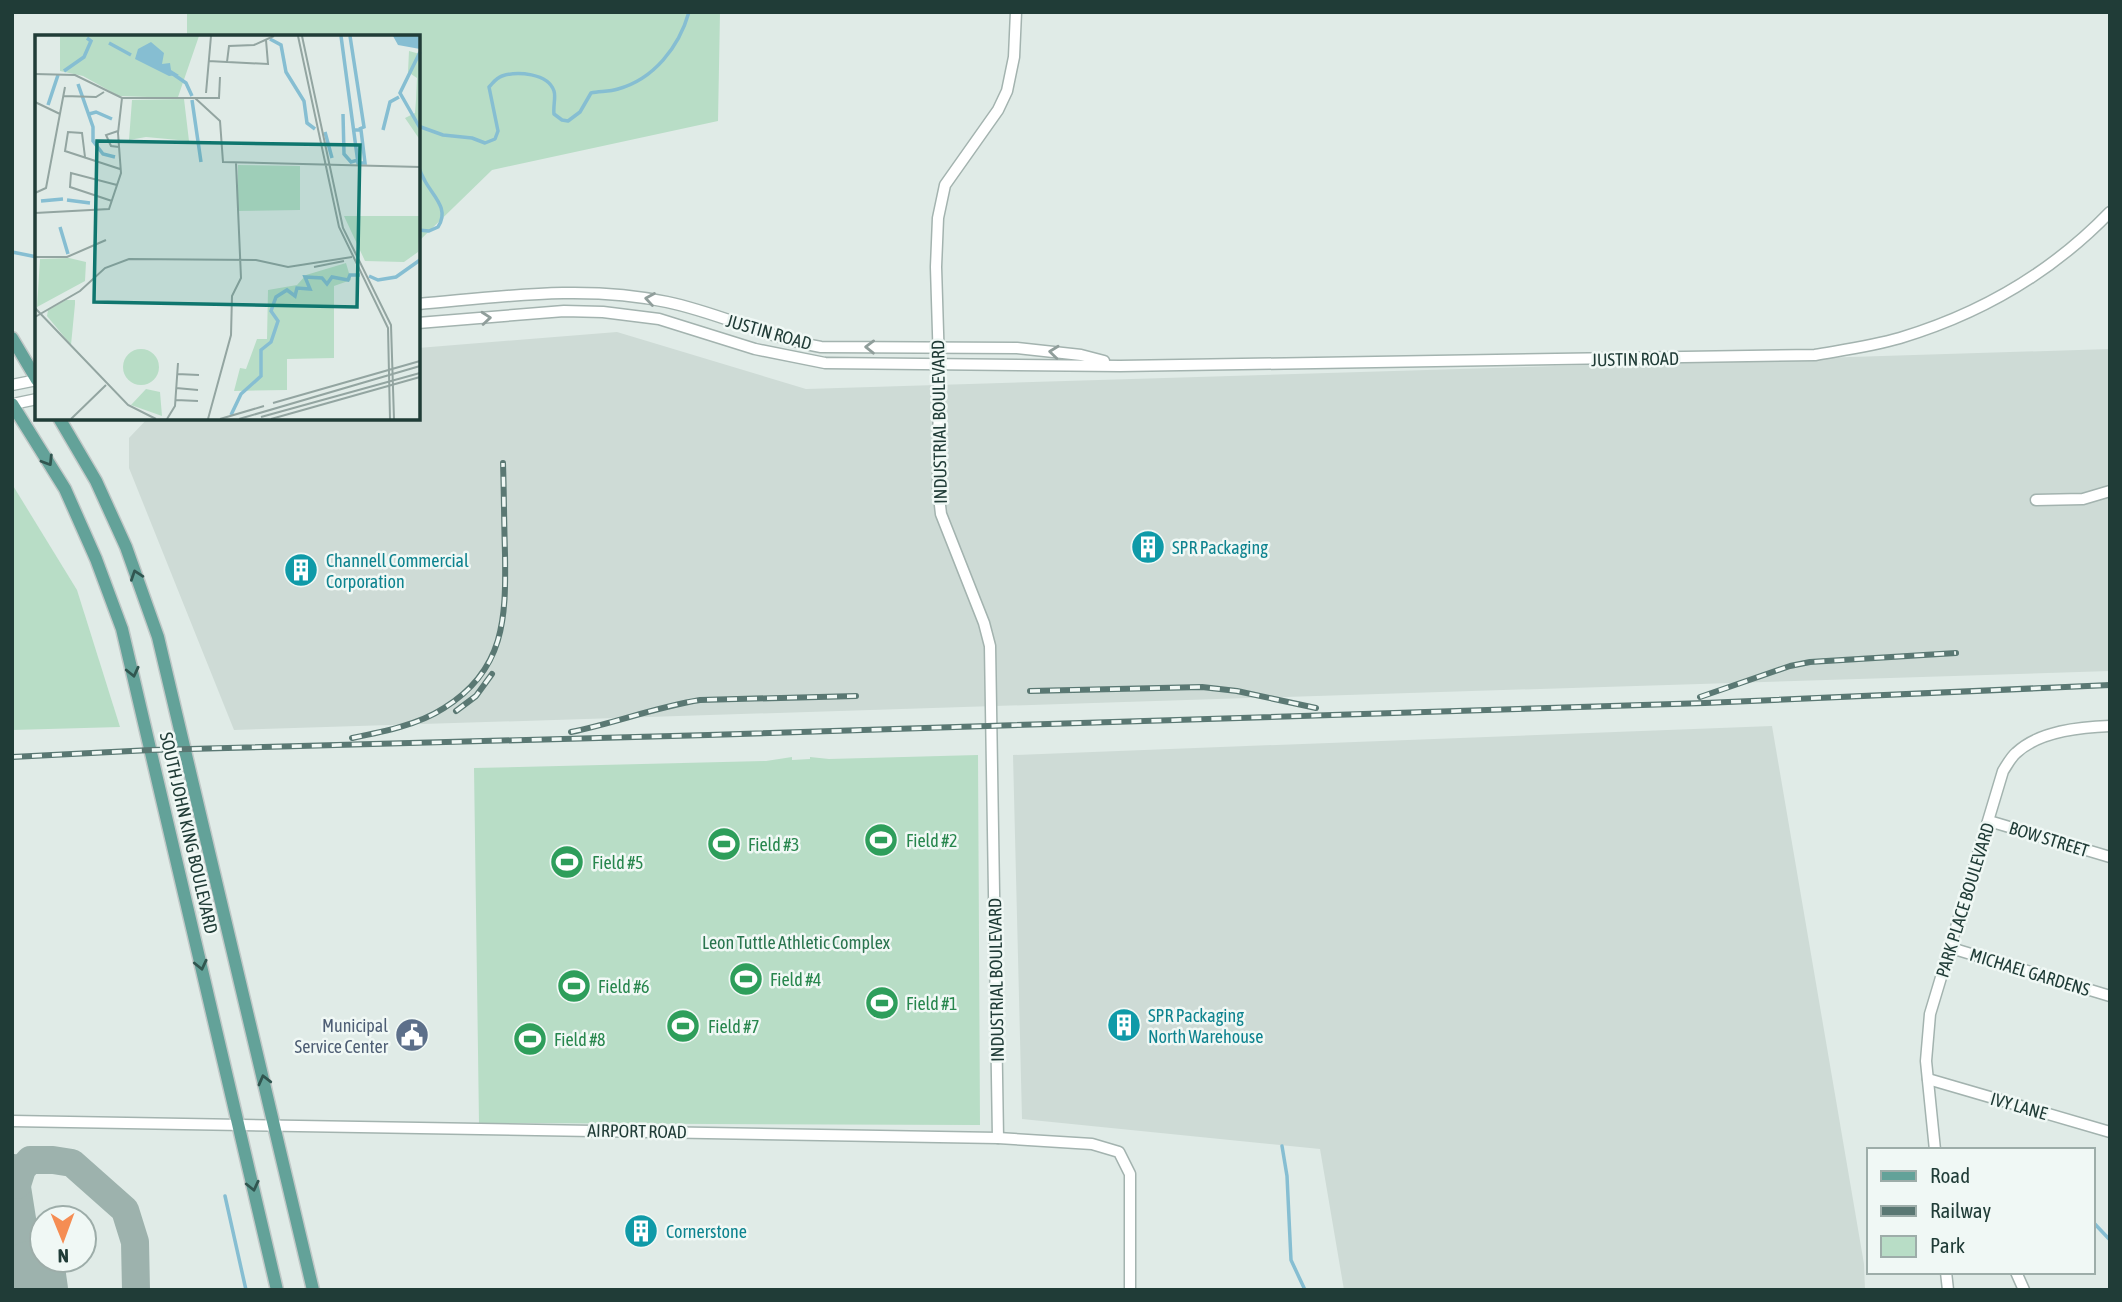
<svg xmlns="http://www.w3.org/2000/svg" width="2122" height="1302" font-family="'Asap Condensed',sans-serif">
  <style>
    .built { fill: #cedbd6 }
    .green { fill: #b8ddc6 }
    .lines { fill: none; stroke-linecap: round; stroke-linejoin: round }
    .stream { stroke: #86bed2; stroke-width: 3.5 }
    .taxiway { stroke: #9db2ad; stroke-width: 28 }
    .runway { stroke: #9db2ad; stroke-width: 70 }
    .minor-casing { stroke: #a3b3af; stroke-width: 13 }
    .major-casing { stroke: #c1c8c7; stroke-width: 15 }
    .minor { stroke: #fff; stroke-width: 10 }
    .major { stroke: #63a299; stroke-width: 12 }
    .rail-casing { stroke: #5a7873; stroke-width: 6 }
    .rail { stroke: #f0f8f5; stroke-width: 3.5; stroke-dasharray: 10; stroke-linecap: butt }
    .oneway { stroke: #909e9b }
    .oneway2 { stroke: #315650 }
    .labels { text-anchor: middle; dominant-baseline: central; stroke-width: 5; stroke-linejoin: round; paint-order: stroke }
    .street-label { font-size: 18px; fill: #203c37; stroke: #f0f8f5 }
    .culture-label { font-size: 18px; fill: #0d838f; stroke: #f0f8f5; text-anchor: start }
    .leisure-label { font-size: 18px; fill: #27864d; stroke: #f0f8f5; text-anchor: start }
    .park-label { font-size: 18px; fill: #29744e; stroke: #f0f8f5 }
    .service-label { font-size: 18px; fill: #4e5e75; stroke: #f0f8f5; text-anchor: end }
    .inset-river { fill: none; stroke: #86bed2; stroke-width: 3.5 }
    .inset-road { fill: none; stroke: #93a5a1; stroke-width: 2 }
    .view { fill: #0f766e; fill-opacity: 0.15; stroke: #0f766e; stroke-width: 3.5 }
    .inset-edge { fill: none; stroke: #203c37; stroke-width: 3.5 }
  </style>
  <rect width="100%" height="100%" fill="#e0ebe7"/>
  <!-- built -->
  <g class="built">
    <polygon points="617,332 806,389 2110,349 2110,671 234,730 129,468 129,438 148,418 418,418 418,348"/>
    <polygon points="1772,726 1864,1264 1865,1290 1344,1290 1320,1149 1022,1119 1013,755"/>
  </g>
  <!-- green -->
  <g class="green">
    <polygon points="187,12 720,12 718,121 492,170 418,242 418,37 187,37"/>
    <polygon points="12,484 77,590 120,727 12,730"/>
    <polygon points="978,755 980,1125 479,1123 474,768 766,761 792,757 792,760 810,759 810,757 829,759"/>
  </g>
  <g class="lines">
    <!-- stream -->
    <g class="stream">
      <path d="M 418,126 L 443,135 L 472,138 L 485,143 L 495,139 L 498,131 L 489,87 C 493,83 496,78 502,76 C 517,71 548,73 554,91 C 556,97 553,106 554,114 L 562,120 L 568,121 L 580,112 L 591,93 C 599,91 609,92 618,89 C 654,79 679,47 689,12"/>
      <path d="M 418,165 C 420,171 422,176 425,181 C 433,196 450,209 438,227 L 429,231 L 418,230"/>
      <polyline points="12,252 37,257"/>
      <polyline points="1282,1146 1287,1176 1291,1260 1305,1290"/>
      <polyline points="225,1196 246,1290"/>
      <polyline points="2092,1221 2110,1240"/>
    </g>
    <!-- taxiway -->
    <g class="taxiway">
      <polyline points="14,1168 31,1276"/>
      <polyline points="17,1185 22,1169 30,1160 53,1160 72,1163 125,1210 135,1242 136,1290"/>
    </g>
    <!-- runway -->
    <polyline class="runway" points="31,1276 33,1290"/>
    <!-- minor casing -->
    <g class="minor-casing">
      <g id="minor">
        <path d="M 418,304 C 501,297 585,284 667,302 C 720,313 768,338 821,347 L 1017,348 L 1081,355 L 1104,361"/>
        <path d="M 418,323 L 564,311 L 603,312 L 659,319 L 755,349 L 825,363 L 1120,366 L 1815,355 C 1843,350 1872,346 1900,338 C 1980,314 2052,272 2110,212"/>
        <polyline points="12,385 37,380"/>
        <polyline points="13,404 37,399"/>
        <polyline points="2036,500 2083,499 2110,491"/>
        <polyline points="1989,821 2110,857"/>
        <polyline points="1951,948 2110,996"/>
        <polyline points="1928,1079 2110,1132"/>
        <polyline points="12,1121 998,1138 1092,1144 1119,1152 1130,1174 1130,1290"/>
        <polyline points="998,1138 990,646 984,623 941,514 938,488 939,365 936,267 938,218 945,185 998,110 1007,91 1014,57 1016,12"/>
        <path d="M 1935,1150 L 1926,1061 L 1930,1014 L 2003,771 C 2007,765 2011,757 2016,753 C 2039,731 2080,727 2110,726"/>
        <polyline points="1946,1272 1948,1290"/>
        <polyline points="2016,1272 2024,1290"/>
      </g>
    </g>
    <!-- major casing -->
    <g class="major-casing">
      <g id="major">
        <polyline points="12,338 37,380"/>
        <polyline points="12,404 65,489 96,559 122,629 277,1290"/>
        <polyline points="59,418 96,481 126,547 158,637 313,1290"/>
      </g>
    </g>
    <!-- minor -->
    <use href="#minor" class="minor"/>
    <!-- major -->
    <use href="#major" class="major"/>
    <!-- rail casing -->
    <g class="rail-casing">
      <g id="rail">
        <polyline points="1030,691 1202,687 1237,691 1316,708"/>
        <polyline points="1700,697 1790,666 1810,662 1956,653"/>
        <polyline points="456,711 476,696 492,674"/>
        <path d="M 571,732 C 615,723 656,707 700,700 L 856,696"/>
        <path d="M 352,738 C 382,732 418,725 444,708 C 505,670 506,618 505,554 C 504,523 504,493 503,463"/>
        <polyline points="12,757 151,750 708,735 1705,703 2110,685"/>
      </g>
    </g>
    <!-- rail -->
    <use href="#rail" class="rail"/>
  </g>
  <!-- one-way arrows -->
  <defs><path id="oneway-chevron" d="M-2-3.5L2.5 0L-2 3.5" fill="none" stroke-width="1.6" stroke-linecap="round" stroke-linejoin="round" transform="scale(1.75)"/></defs>
  <g class="oneway">
    <use href="#oneway-chevron" transform="translate(650 299) rotate(-171)"/>
    <use href="#oneway-chevron" transform="translate(486 318) rotate(-5)"/>
    <use href="#oneway-chevron" transform="translate(870 347) rotate(-179)"/>
    <use href="#oneway-chevron" transform="translate(1054 352) rotate(-174)"/>
  </g>
  <g class="oneway2">
    <use href="#oneway-chevron" transform="translate(48 461) rotate(58)"/>
    <use href="#oneway-chevron" transform="translate(136 575) rotate(-109)"/>
    <use href="#oneway-chevron" transform="translate(133 672) rotate(77)"/>
    <use href="#oneway-chevron" transform="translate(201 965) rotate(77)"/>
    <use href="#oneway-chevron" transform="translate(264 1080) rotate(-104)"/>
    <use href="#oneway-chevron" transform="translate(253 1186) rotate(77)"/>
  </g>
  <!-- icons -->
  <defs>
    <g id="building-disc" transform="scale(1.75)"><circle r="9.5" fill="#0f9aa8" stroke="#f0f8f5"/><path d="M-4-6H4V6H1V3H-1V6H-4ZM-2.5-4.3h1.7v1.8h-1.7ZM.8-4.3h1.7v1.8H.8ZM-2.5-1h1.7V.8h-1.7ZM.8-1h1.7V.8H.8Z" fill="#fff"/></g>
    <g id="stadium-disc" transform="scale(1.75)"><circle r="9.5" fill="#2e9e5b" stroke="#f0f8f5"/><path d="M0-5a6.5 5 0 1 0 0 10a6.5 5 0 1 0 0-10ZM-3.5-1.8h7v3.6h-7Z" fill="#fff"/></g>
    <g id="civic-disc" transform="scale(1.75)"><circle r="9.5" fill="#5c6f8a" stroke="#f0f8f5"/><path d="M-.6-6.5H3V-4.5H.6V-3L4-1V1h2V6H-6V1h2V-1L-.6-3ZM-1.2 2.5V6h2.4V2.5Z" fill="#fff"/></g>
  </defs>
  <g fill-rule="evenodd">
    <use href="#building-disc" x="1148" y="547"/>
    <use href="#building-disc" x="301" y="570"/>
    <use href="#stadium-disc" x="881" y="840"/>
    <use href="#stadium-disc" x="724" y="844"/>
    <use href="#stadium-disc" x="567" y="862"/>
    <use href="#stadium-disc" x="746" y="979"/>
    <use href="#stadium-disc" x="574" y="986"/>
    <use href="#stadium-disc" x="882" y="1003"/>
    <use href="#building-disc" x="1124" y="1025"/>
    <use href="#stadium-disc" x="683" y="1026"/>
    <use href="#civic-disc" x="412" y="1035"/>
    <use href="#stadium-disc" x="530" y="1039"/>
    <use href="#building-disc" x="641" y="1231"/>
  </g>
  <g class="labels">
    <!-- street labels -->
    <g class="street-label">
      <text transform="translate(769 332) rotate(16)">JUSTIN ROAD</text>
      <text transform="translate(1635 359) rotate(-1)">JUSTIN ROAD</text>
      <text transform="translate(939 422) rotate(-91)">INDUSTRIAL BOULEVARD</text>
      <text transform="translate(189 833) rotate(77)">SOUTH JOHN KING BOULEVARD</text>
      <text transform="translate(2049 839) rotate(17)">BOW STREET</text>
      <text transform="translate(1965 900) rotate(-73)">PARK PLACE BOULEVARD</text>
      <text transform="translate(2030 972) rotate(17)">MICHAEL GARDENS</text>
      <text transform="translate(996 980) rotate(-91)">INDUSTRIAL BOULEVARD</text>
      <text transform="translate(2019 1106) rotate(16)">IVY LANE</text>
      <text transform="translate(637 1131) rotate(1)">AIRPORT ROAD</text>
    </g>
    <!-- culture labels -->
    <g class="culture-label">
      <text x="1172" y="547">SPR Packaging</text>
      <text x="326" y="560">Channell Commercial<tspan x="326" dy="21">Corporation</tspan></text>
      <text x="1148" y="1015">SPR Packaging<tspan x="1148" dy="21">North Warehouse</tspan></text>
      <text x="666" y="1231">Cornerstone</text>
    </g>
    <!-- leisure labels -->
    <g class="leisure-label">
      <text x="906" y="840">Field #2</text>
      <text x="748" y="844">Field #3</text>
      <text x="592" y="862">Field #5</text>
      <text x="770" y="979">Field #4</text>
      <text x="598" y="986">Field #6</text>
      <text x="906" y="1003">Field #1</text>
      <text x="708" y="1026">Field #7</text>
      <text x="554" y="1039">Field #8</text>
    </g>
    <!-- park labels -->
    <g class="park-label">
      <text x="796" y="942">Leon Tuttle Athletic Complex</text>
    </g>
    <!-- service labels -->
    <g class="service-label">
      <text x="388" y="1025">Municipal<tspan x="388" dy="21">Service Center</tspan></text>
    </g>
  </g>
  <!-- overview -->
  <g transform="translate(35 35)">
    <rect width="385" height="385" fill="#e0ebe7"/>
    <path d="M 25,1 L 164,1 L 143,62 L 113,62 L 84,61 L 48,41 L 25,36 ZM 374,16 L 385,19 L 385,105 L 370,83 L 380,78 L 381,65 L 382,43 L 373,37 ZM 149,64 L 154,106 L 111,102 L 94,105 L 97,65 ZM 203,130 L 265,131 L 265,175 L 203,176 ZM 309,181 L 385,181 L 383,217 L 369,227 L 330,226 ZM 34,223 L 51,227 L 50,246 L 2,272 L 5,224 ZM 311,228 L 316,245 L 299,251 L 299,323 L 252,324 L 252,355 L 199,356 L 205,333 L 211,334 L 222,304 L 232,304 L 233,255 L 262,250 L 271,240 ZM 31,265 L 40,265 L 40,269 L 36,310 L 12,281 L 13,275 ZM88 332a18 18 0 1 1 36 0a18 18 0 1 1-36 0ZM 111,354 L 125,357 L 127,381 L 96,370 Z" fill="#b8ddc6"/>
    <path d="M 358,1 L 385,1 L 385,14 L 363,10 ZM 116,7 L 129,18 L 127,29 L 135,28 L 136,35 L 144,40 L 134,41 L 100,24 L 103,14 Z" fill="#86bed2"/>
    <path class="inset-river" d="M 306,1 L 321,113M 315,1 L 329,92 L 324,94M 235,4 L 246,10 L 251,37 L 269,66 L 272,88 L 280,94M 74,8 L 96,20M 385,17 L 365,58 L 385,93M 29,36 L 49,22 L 56,6 L 52,3M 138,39 L 151,48 L 157,61M 43,49 L 58,92 L 58,106 L 68,119 L 80,122M 157,65 L 166,127M 13,70 L 23,40M 54,79 L 61,77 L 77,84M 308,79 L 309,119 L 316,127 L 323,125M 319,95 L 326,95 L 330,128 L 323,128 L 321,113M 348,95 L 355,67 L 364,62M 290,97 L 297,123M 32,165 L 55,168M 6,166 L 28,164M 25,192 L 33,219M 334,241 L 343,245 L 361,242 L 385,225M 196,380 L 206,359 L 226,341 L 226,315 L 236,307 L 243,286 L 236,276 L 241,262 L 252,255 L 260,261 L 262,253 L 275,254 L 270,242 L 287,243 L 292,249 L 297,242 L 313,245 L 315,240 L 325,240"/>
    <path class="inset-road" d="M 263,1 L 304,192 L 353,293 L 355,384M 267,1 L 308,193 L 356,290 L 359,384M 173,26 L 233,29 L 231,5M 192,27 L 194,11 L 219,10 L 239,1M 0,39 L 40,40 L 87,63 L 184,63 L 185,42M 171,58 L 176,1M 29,61 L 61,62 L 69,57M 160,63 L 185,86 L 188,127 L 385,132M 0,67 L 25,79M 83,96 L 71,100 L 76,111 L 84,112M 50,122 L 47,98 L 33,97 L 30,116 L 85,134M 0,158 L 11,153 L 30,52M 77,166 L 35,152 L 36,138 L 82,150M 0,178 L 74,174 L 86,138 L 83,98 L 87,63M 0,222 L 32,222 L 71,205M 279,232 L 309,226M 0,273 L 93,370 L 121,384M 0,282 L 45,256 L 70,233 L 94,224 L 221,225 L 253,232 L 317,222M 142,339 L 164,340M 141,353 L 163,355M 141,365 L 163,366M 238,368 L 385,326M 226,382 L 385,338M 36,384 L 71,350M 132,384 L 140,371 L 143,328M 173,384 L 196,300 L 197,261 L 206,243 L 201,128M 185,384 L 229,371M 204,384 L 385,331M 236,384 L 385,342"/>
    <path class="view" d="M 62,106 L 325,110 L 322,272 L 59,267 Z"/>
    <rect width="385" height="385" class="inset-edge"/>
  </g>
  <!-- border -->
  <rect width="2122" height="1302" fill="none" stroke="#203c37" stroke-width="28"/>
  <!-- legend -->
  <rect x="1867" y="1148" width="228" height="126" fill="#f0f8f5" stroke="#9dada9" stroke-width="2"/>
  <rect x="1881" y="1171" width="35" height="10" fill="#63a299" stroke="#9dada9" stroke-width="2"/>
  <text x="1930" y="1183" font-size="21" fill="#203c37">Road</text>
  <rect x="1881" y="1206" width="35" height="10" fill="#5a7873" stroke="#9dada9" stroke-width="2"/>
  <text x="1930" y="1218" font-size="21" fill="#203c37">Railway</text>
  <rect x="1881" y="1236" width="35" height="21" fill="#b8ddc6" stroke="#9dada9" stroke-width="2"/>
  <text x="1930" y="1253" font-size="21" fill="#203c37">Park</text>
  <!-- north arrow -->
  <g transform="translate(63 1239) rotate(179)"><circle r="33" fill="#f0f8f5" stroke="#9dada9" stroke-width="2"/>
  <path d="M0-5L12 26L0 18L-12 26Z" fill="#f58d53"/>
  <text y="-10" font-size="19" font-weight="bold" text-anchor="middle" fill="#203c37">N</text>
  </g>
</svg>
